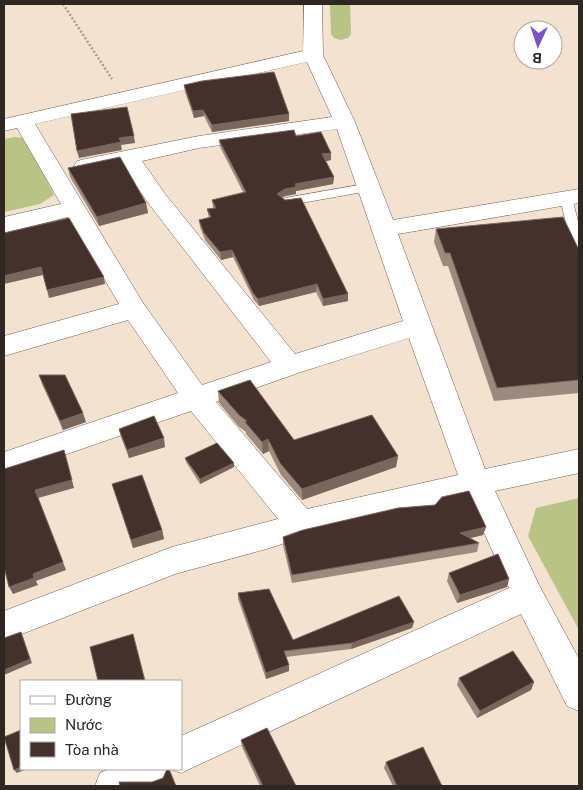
<svg xmlns="http://www.w3.org/2000/svg" width="583" height="790" font-family="'Public Sans',sans-serif">
  <style>
    .water { fill: #b8c385 }
    .lines { fill: none; stroke-linecap: round; stroke-linejoin: round }
    .canal { fill: #b8c385; fill-rule: evenodd }
    .service-casing { stroke: #6e5e50; stroke-width: 1 }
    .minor-casing { stroke: #6e5e50; stroke-width: 1 }
    .path { stroke: #aa9c8f; stroke-width: 2.5; stroke-dasharray: 2 2; stroke-linecap: butt }
    .service { fill: #fff; fill-rule: evenodd }
    .minor { fill: #fff; fill-rule: evenodd }
    .wall { fill: #9c8a7e }
    .shaded-wall { fill: #79665d }
    .building { fill: #44312b; stroke: #79665d }
  </style>
  <rect width="100%" height="100%" fill="#f4e2d1"/>
  <!-- water -->
  <g class="water">
    <polygon points="14,137 26,138 54,195 40,204 4,212 4,139"/>
    <polygon points="579,498 579,630 528,536 536,508"/>
  </g>
  <g class="lines">
    <!-- canal -->
    <polygon class="canal" points="330,4 350,4 351,34 348,38 341,40 334,38 331,34"/>
    <!-- service casing -->
    <g class="service-casing">
      <g id="service">
        <polygon points="370,183 374,184 376,187 374,190 285,206 279,202 285,198"/>
        <polygon points="566,194 572,198 579,225 579,253 574,252 572,249 560,198"/>
      </g>
    </g>
    <!-- minor casing -->
    <g class="minor-casing">
      <g id="minor">
        <path d="M 304,4 L 322,4 L 323,55 L 355,122 L 393,220 L 579,189 L 579,203 L 398,234 L 485,469 L 579,449 L 579,473 L 495,491 L 539,585 L 579,659 L 579,711 L 567,706 L 521,614 L 181,773 L 170,769 L 181,769 L 181,736 L 509,588 L 468,497 L 302,537 L 270,548 L 175,574 L 4,641 L 4,611 L 172,547 L 278,519 L 191,411 L 4,476 L 4,452 L 178,393 L 128,320 L 4,356 L 4,336 L 119,304 L 68,217 L 4,233 L 4,217 L 61,204 L 17,128 L 4,131 L 4,119 L 303,51 ZM 307,62 L 332,117 L 199,136 L 85,159 L 77,161 L 74,166 L 77,171 L 85,173 L 122,165 L 149,204 L 271,362 L 202,385 L 143,303 L 35,124 ZM 337,129 L 403,321 L 295,354 L 165,194 L 142,161 L 199,148 ZM 409,338 L 458,475 L 307,509 L 216,402 L 298,373 Z"/>
        <polygon points="109,769 169,769 164,782 154,786 95,786 100,773"/>
      </g>
    </g>
    <!-- path -->
    <polyline class="path" points="63,4 112,79"/>
    <!-- service -->
    <use href="#service" class="service"/>
    <!-- minor -->
    <use href="#minor" class="minor"/>
  </g>
  <!-- wall -->
  <g class="wall">
    <polygon points="184,85 289,121 212,132 204,116 194,118 185,92"/>
    <polygon points="296,136 331,153 331,160 326,161 334,177 333,184 296,191 296,194 285,196 282,198 348,301 323,306 316,292 259,306 254,300 233,257 221,260 205,240 200,227 199,220 209,218 207,209 213,208 212,200 243,192 220,147 219,140"/>
    <polygon points="68,168 146,203 148,213 99,226 70,177"/>
    <polygon points="436,229 579,250 579,393 494,401 448,266 443,266 434,242"/>
    <polygon points="39,375 86,422 63,430 42,384"/>
    <polygon points="218,391 294,440 398,456 396,467 302,500 281,475 269,451 263,454 246,434 246,432 239,427 219,403"/>
    <polygon points="119,429 165,447 129,458 121,437"/>
    <polygon points="185,458 234,463 234,467 200,484 186,462"/>
    <polygon points="112,484 162,530 164,539 133,548"/>
    <polygon points="486,527 483,535 470,538 479,543 477,552 292,583 283,545 283,537"/>
    <polygon points="449,573 509,579 507,587 457,603 447,581"/>
    <polygon points="238,593 293,640 414,622 412,628 351,649 286,657 289,665 289,671 266,679 238,599"/>
    <polygon points="459,678 534,682 531,690 477,718 457,685"/>
    <polygon points="241,740 296,786 260,786 242,747"/>
    <polygon points="386,762 442,786 393,786 384,768"/>
  </g>
  <!-- shaded-wall -->
  <g class="shaded-wall">
    <polygon points="203,110 204,116 194,118 193,111"/>
    <polygon points="289,114 289,121 212,132 212,125"/>
    <polygon points="134,136 135,143 121,145 122,150 79,158 77,151 119,138"/>
    <polygon points="331,153 331,160 322,162 322,154"/>
    <polygon points="334,177 333,184 296,191 296,194 285,196 277,201 277,194 285,189 295,184"/>
    <polygon points="146,203 148,213 99,226 97,217"/>
    <polygon points="232,250 233,257 221,260 220,252"/>
    <polygon points="41,267 43,275 4,284 4,276"/>
    <polygon points="104,277 105,284 49,298 47,290"/>
    <polygon points="317,284 316,292 259,306 258,299"/>
    <polygon points="348,294 348,301 323,306 323,299"/>
    <polygon points="83,413 86,422 63,430 60,421"/>
    <polygon points="164,438 165,447 129,458 127,450"/>
    <polygon points="268,439 269,451 263,454 262,442"/>
    <polygon points="64,450 74,488 38,498 35,490"/>
    <polygon points="398,456 396,467 302,500 302,489"/>
    <polygon points="234,463 234,467 200,484 200,479"/>
    <polygon points="486,527 483,535 458,541 460,533"/>
    <polygon points="162,530 164,539 133,548 131,540"/>
    <polygon points="63,562 66,570 36,581 38,585 13,594 9,587 33,574"/>
    <polygon points="509,579 507,587 457,603 460,595"/>
    <polygon points="414,622 412,628 351,649 352,643"/>
    <polygon points="21,632 32,663 4,675 4,670"/>
    <polygon points="289,665 289,671 266,679 266,673"/>
    <polygon points="534,682 531,690 477,718 480,711"/>
    <polygon points="21,767 21,769 27,769 17,773 14,770"/>
  </g>
  <!-- building -->
  <g class="building">
    <polygon points="274,72 289,114 212,125 203,110 193,111 184,85 202,81"/>
    <polygon points="127,107 134,136 119,138 121,142 77,151 71,114"/>
    <polygon points="294,130 296,136 321,132 331,153 322,154 334,177 295,184 296,187 285,189 277,194 285,200 301,198 348,294 323,299 317,284 258,299 253,293 232,250 220,252 204,233 199,220 211,217 207,209 216,208 212,200 246,192 219,140"/>
    <polygon points="120,157 146,203 97,217 68,168"/>
    <polygon points="563,217 579,250 579,380 497,388 450,253 445,253 436,229"/>
    <polygon points="69,218 104,277 47,290 41,267 4,276 4,233"/>
    <polygon points="39,375 65,375 83,413 60,421"/>
    <polygon points="250,380 294,440 372,415 398,456 302,489 280,463 268,439 262,442 245,422 247,421 239,415 218,391"/>
    <polygon points="154,416 164,438 127,450 119,429"/>
    <polygon points="217,443 234,463 200,479 185,458"/>
    <polygon points="64,450 72,480 35,490 63,562 33,574 34,578 9,587 4,567 4,469"/>
    <polygon points="142,475 162,530 131,540 112,484"/>
    <polygon points="469,491 486,527 460,533 479,543 292,575 283,537 303,530 398,508 435,505 442,497"/>
    <polygon points="498,554 509,579 460,595 449,573"/>
    <polygon points="269,589 293,640 399,596 414,622 352,643 284,651 289,665 266,673 238,593"/>
    <polygon points="21,632 30,659 4,670 4,638"/>
    <polygon points="133,634 145,681 98,681 90,647"/>
    <polygon points="513,651 534,682 480,711 459,678"/>
    <polygon points="267,728 296,786 263,786 241,740"/>
    <polygon points="21,730 21,767 14,770 4,737"/>
    <polygon points="423,747 442,786 397,786 386,762"/>
    <polygon points="167,769 169,769 176,786 120,786 119,782 152,782 163,778"/>
  </g>
  <!-- border -->
  <rect width="583" height="790" fill="none" stroke="#2f2822" stroke-width="10"/>
  <!-- legend -->
  <rect x="20" y="680" width="162" height="90" fill="#ffffff" stroke="#aca9a7"/>
  <rect x="30" y="696" width="25" height="8" fill="#ffffff" stroke="#aca9a7"/>
  <text x="65" y="705" font-size="15" fill="#2f2822">Đường</text>
  <rect x="30" y="718" width="25" height="15" fill="#b8c385" stroke="#aca9a7"/>
  <text x="65" y="730" font-size="15" fill="#2f2822">Nước</text>
  <rect x="30" y="742" width="25" height="15" fill="#44312b" stroke="#aca9a7"/>
  <text x="65" y="755" font-size="15" fill="#2f2822">Tòa nhà</text>
  <!-- north arrow -->
  <g transform="translate(538 45) rotate(183)"><circle r="24" fill="#ffffff" stroke="#aca9a7"/>
  <path d="M0-4L9 19L0 12L-9 19Z" fill="#7753cd"/>
  <text y="-8" font-size="14" font-weight="bold" text-anchor="middle" fill="#2f2822">B</text>
  </g>
</svg>
